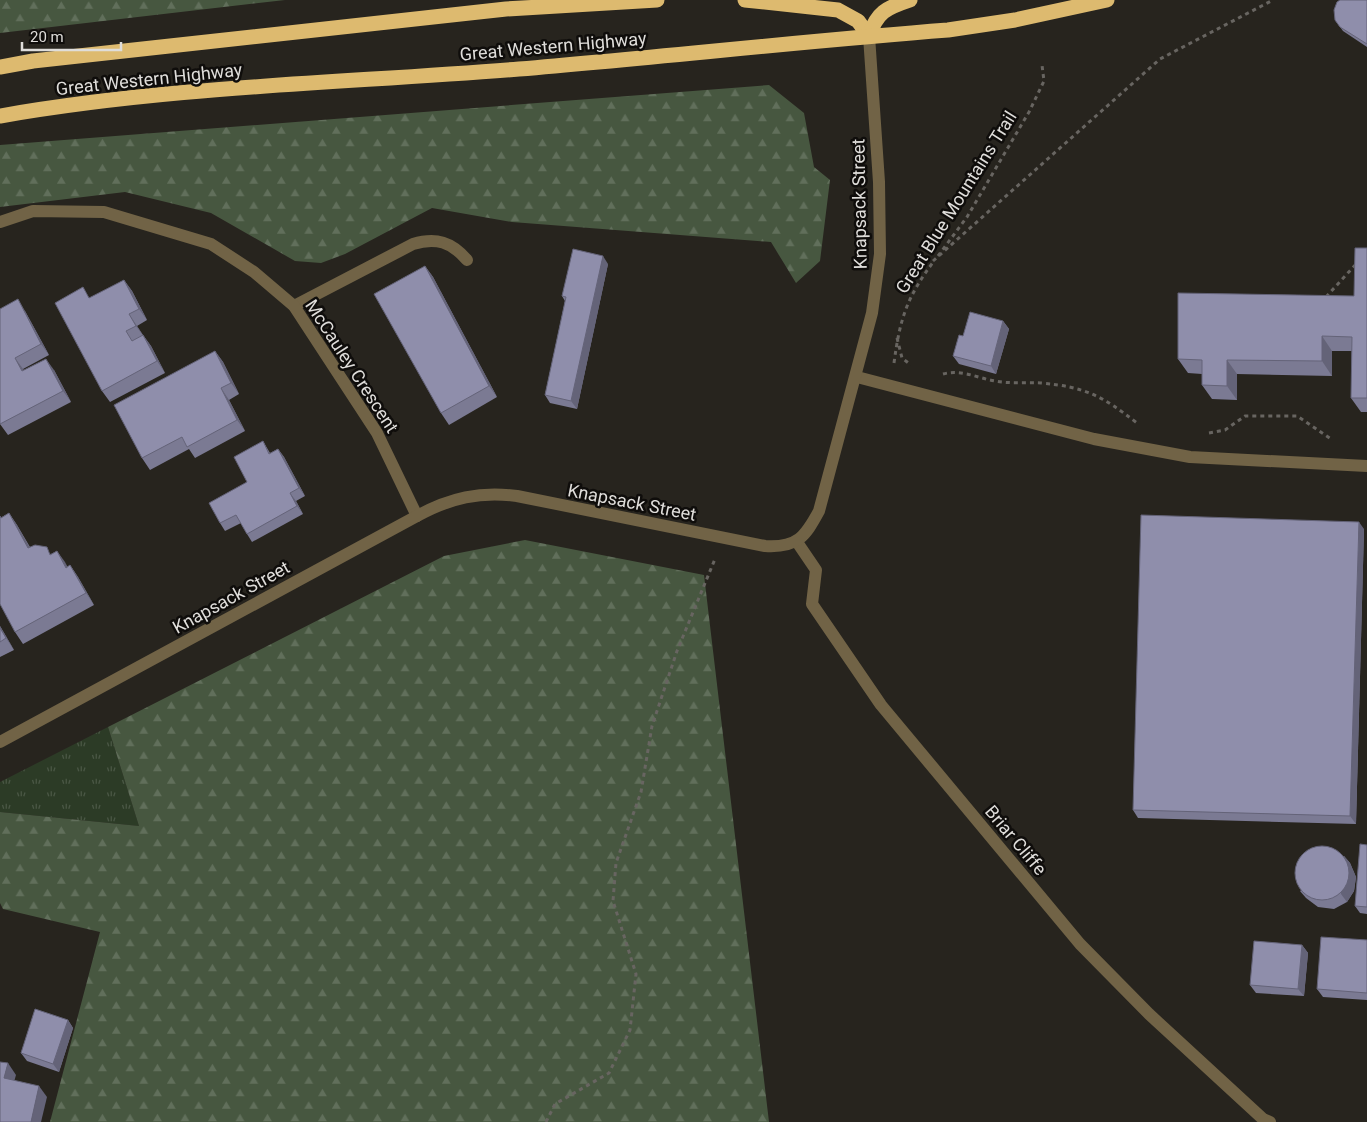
<svg xmlns="http://www.w3.org/2000/svg" width="1367" height="1122" font-family="Roboto,sans-serif">
  <style>
    .grass { fill: url(#grass-tufts) }
    .forest { fill: url(#forest-firs) }
    .lines { fill: none; stroke-linecap: round; stroke-linejoin: round }
    .path { stroke: #686561; stroke-width: 3; stroke-dasharray: 4 4; stroke-linecap: butt }
    .lane { stroke: #716346; stroke-width: 12 }
    .street { stroke: #716346; stroke-width: 12 }
    .highway { stroke: #ddba6f; stroke-width: 15 }
    .wall { fill: #7b7a93 }
    .shaded-wall { fill: #646378 }
    .building { fill: #8f8eab; stroke: #646378 }
    .labels { text-anchor: middle; dominant-baseline: central; stroke-width: 5; stroke-linejoin: round; paint-order: stroke }
    .street-label { font-size: 18px; fill: #dfddda; stroke: #0f0d0b }
  </style>
  <defs>
    <pattern id="grass-tufts" width="24" height="20" patternUnits="userSpaceOnUse" patternTransform="scale(1.25)"><rect width="24" height="20" fill="#2c3b26"/><path d="M3 7l-1-3M5 7V3M7 7l1-3M15 17l-1-3M17 17v-4M19 17l1-3" fill="none" stroke="#4a5745"/></pattern>
    <pattern id="forest-firs" width="22" height="20" patternUnits="userSpaceOnUse" patternTransform="scale(1.25)"><rect width="22" height="20" fill="#475740"/><path d="M5 1l3.5 6h-7zM16 11l3.5 6h-7z" fill="#616f5b"/></pattern>
  </defs>
  <rect width="100%" height="100%" fill="#27241e"/>
  <!-- grass -->
  <polygon class="grass" points="108,727 139,826 0,812 0,782"/>
  <!-- forest -->
  <g class="forest">
    <polygon points="0,0 285,0 0,33"/>
    <polygon points="769,85 804,113 814,167 830,180 820,261 796,283 771,242 512,222 432,208 345,254 321,263 295,261 211,213 125,192 0,207 0,145"/>
    <polygon points="525,540 704,575 769,1122 50,1122 100,932 3,909 0,903 0,812 139,826 108,727 444,556"/>
  </g>
  <g class="lines">
    <!-- path -->
    <g class="path">
      <polyline points="938,256 967,217 1029,112 1044,81 1042,65"/>
      <polyline points="933,261 1160,59 1273,0"/>
      <polyline points="1326,297 1357,263"/>
      <polyline points="897,338 902,358 911,365"/>
      <path d="M 894,363 C 900,318 907,297 934,261"/>
      <path d="M 943,374 C 961,369 977,378 995,381 C 1010,384 1026,382 1041,383 C 1086,387 1102,396 1137,423"/>
      <polyline points="1209,433 1225,430 1245,416 1297,416 1331,439"/>
      <polyline points="546,1122 555,1104 609,1073 630,1030 636,974 613,901 616,863 641,792 652,726 677,651 715,559"/>
    </g>
    <!-- lane -->
    <g class="lane">
      <path d="M 294,306 L 413,244 C 436,237 452,242 467,260"/>
      <polyline points="857,377 1094,439 1190,457 1367,466"/>
      <polyline points="797,542 816,570 812,604 881,705 1080,944 1149,1014 1263,1119 1270,1122"/>
    </g>
    <!-- street -->
    <g class="street">
      <polyline points="0,222 33,211 104,212 211,244 254,272 294,306 377,433 417,516"/>
      <path d="M 0,742 L 417,516 C 450,498 480,491 517,496 L 765,546 C 797,548 805,537 819,511 L 872,313 L 880,254 L 879,182 L 869,36"/>
    </g>
    <!-- highway -->
    <g class="highway">
      <polyline points="745,0 838,10 858,21 869,36"/>
      <path d="M 869,36 C 877,12 886,8 910,0"/>
      <polyline points="0,67 33,61 506,9 657,0"/>
      <path d="M 0,116 C 171,86 346,83 519,69 C 662,57 805,41 948,30 L 1015,20 L 1107,0"/>
    </g>
  </g>
  <!-- wall -->
  <g class="wall">
    <polygon points="1367,0 1367,47 1343,31 1335,20"/>
    <polygon points="1367,248 1367,412 1361,412 1351,398 1352,351 1332,351 1332,376 1237,374 1237,400 1212,399 1202,385 1202,374 1188,373 1178,359 1354,296"/>
    <polygon points="608,264 577,409 550,403 545,395 565,301 562,296"/>
    <polygon points="425,266 433,277 497,397 449,425 441,413"/>
    <polygon points="124,280 132,291 147,320 137,326 143,335 151,346 165,373 110,402 102,391 91,298"/>
    <polygon points="25,311 49,355 23,369 24,371 54,370 71,402 8,435 0,424"/>
    <polygon points="1003,321 1009,329 996,374 959,364 953,356 963,336"/>
    <polygon points="215,351 223,362 239,394 229,400 245,431 195,458 189,449 150,470 142,458"/>
    <polygon points="263,441 270,453 278,449 284,457 305,496 296,501 303,514 252,542 247,534 241,523 225,531 220,523 247,482"/>
    <polygon points="9,513 17,525 30,547 51,554 57,551 67,567 70,565 78,577 94,605 23,644 15,632 2,517"/>
    <polygon points="1364,529 1356,824 1138,818 1133,810"/>
    <polygon points="0,626 14,650 0,657"/>
    <polygon points="1367,845 1367,914 1360,913 1355,906"/>
    <polygon points="1344,856 1350,863 1356,877 1354,891 1347,902 1334,909 1318,907 1306,898 1300,891"/>
    <polygon points="1367,940 1367,1000 1323,997 1317,989"/>
    <polygon points="1302,945 1308,953 1304,996 1256,993 1250,985"/>
    <polygon points="68,1020 73,1028 59,1072 27,1061 21,1053"/>
  </g>
  <!-- shaded-wall -->
  <g class="shaded-wall">
    <polygon points="603,256 608,264 577,409 571,401"/>
    <polygon points="425,266 433,277 497,397 489,386"/>
    <polygon points="124,280 132,291 147,320 139,309"/>
    <polygon points="18,299 25,311 49,355 41,344"/>
    <polygon points="129,314 137,326 144,337 136,326"/>
    <polygon points="1003,321 1009,329 996,374 991,366"/>
    <polygon points="143,335 151,346 165,373 157,361"/>
    <polygon points="1322,336 1332,351 1332,376 1322,361"/>
    <polygon points="215,351 223,362 239,394 231,383"/>
    <polygon points="15,358 23,369 30,383 22,371"/>
    <polygon points="46,359 54,370 71,402 63,391"/>
    <polygon points="1227,360 1237,374 1237,400 1227,386"/>
    <polygon points="221,388 229,400 245,431 237,420"/>
    <polygon points="278,449 284,457 305,496 299,488"/>
    <polygon points="290,493 296,501 303,514 297,506"/>
    <polygon points="9,513 17,525 36,559 28,548"/>
    <polygon points="1359,522 1364,529 1356,824 1350,816"/>
    <polygon points="57,551 65,562 74,579 66,568"/>
    <polygon points="70,565 78,577 94,605 86,593"/>
    <polygon points="0,626 14,650 6,638 0,628"/>
    <polygon points="1344,856 1350,863 1356,877 1354,891 1347,902 1341,894"/>
    <polygon points="1302,945 1308,953 1304,996 1298,989"/>
    <polygon points="68,1020 73,1028 59,1072 53,1064"/>
    <polygon points="8,1063 16,1075 12,1089 4,1078"/>
    <polygon points="39,1086 47,1097 41,1122 31,1122"/>
  </g>
  <!-- building -->
  <g class="building">
    <polygon points="1340,0 1367,0 1367,44 1340,27 1335,20 1334,10 1337,2"/>
    <polygon points="1355,248 1367,248 1367,398 1351,398 1352,337 1322,336 1322,361 1227,360 1227,386 1202,385 1202,360 1178,359 1178,293 1354,296"/>
    <polygon points="573,249 603,256 571,401 545,395 566,297 562,296"/>
    <polygon points="425,266 489,386 441,413 374,294"/>
    <polygon points="124,280 139,309 129,314 136,326 126,331 132,341 143,335 157,361 102,391 55,303 83,287 89,298"/>
    <polygon points="18,299 41,344 15,358 22,371 46,359 63,391 0,424 0,309"/>
    <polygon points="970,312 1003,321 991,366 953,356 959,335 963,336"/>
    <polygon points="215,351 231,383 221,388 237,420 187,447 182,437 142,458 114,405"/>
    <polygon points="263,441 269,454 278,449 299,488 290,493 297,506 247,534 236,515 220,523 209,503 247,482 234,457"/>
    <polygon points="9,513 28,548 35,545 47,547 50,555 57,551 66,568 70,565 86,593 15,632 0,604 0,516 1,518"/>
    <polygon points="1141,515 1359,522 1350,816 1133,810"/>
    <polygon points="0,628 6,638 0,642"/>
    <polygon points="1360,844 1367,845 1367,907 1355,906"/>
    <circle cx="1322" cy="873" r="27"/>
    <polygon points="1321,937 1367,940 1367,993 1317,989"/>
    <polygon points="1254,941 1302,945 1298,989 1250,985"/>
    <polygon points="35,1009 68,1020 53,1064 21,1053"/>
    <polygon points="0,1062 8,1063 4,1078 39,1086 31,1122 0,1122"/>
  </g>
  <g class="labels">
    <!-- street labels -->
    <g class="street-label">
      <text transform="translate(553 46) rotate(-5)">Great Western Highway</text>
      <text transform="translate(149 79) rotate(-6)">Great Western Highway</text>
      <text transform="translate(956 202) rotate(-58)">Great Blue Mountains Trail</text>
      <text transform="translate(859 204) rotate(-91)">Knapsack Street</text>
      <text transform="translate(352 366) rotate(57)">McCauley Crescent</text>
      <text transform="translate(632 502) rotate(11)">Knapsack Street</text>
      <text transform="translate(231 597) rotate(-29)">Knapsack Street</text>
      <text transform="translate(1016 840) rotate(50)">Briar Cliffe</text>
    </g>
  </g>
  <!-- scale -->
  <path d="M22 42v8h99v-8" fill="none" stroke="#dfddda" stroke-width="2.5"/>
  <text x="30" y="42" font-size="15" fill="#dfddda" stroke="#0f0d0b" stroke-width="4" paint-order="stroke">20 m</text>
</svg>
